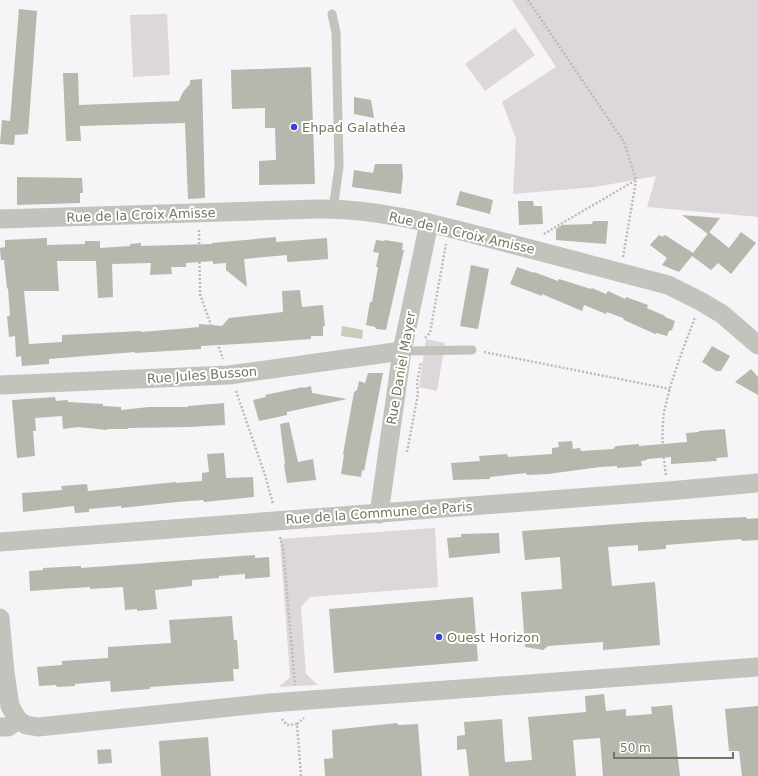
<svg xmlns="http://www.w3.org/2000/svg" width="758" height="776" font-family="'DejaVu Sans',sans-serif">
  <style>
    .green { fill: #ddd6db }
    .water { fill: #cacabd }
    .building { fill: #b6b7ad }
    .lines { fill: none; stroke-linecap: round; stroke-linejoin: round }
    .path { stroke: #bbbcb6; stroke-width: 2.5; stroke-dasharray: 2 2; stroke-linecap: butt }
    .lane { stroke: #c2c3bc; stroke-width: 9 }
    .street { stroke: #c2c3bc; stroke-width: 19 }
    .poi-dot { fill: #3b41d0; stroke: #fff; stroke-width: 1.5 }
    .labels { text-anchor: middle; dominant-baseline: central; stroke-width: 4; stroke-linejoin: round; paint-order: stroke }
    .poi-label { font-size: 13px; fill: #727760; stroke: #fff; text-anchor: start }
    .street-label { font-size: 13px; fill: #727760; stroke: #fff }
  </style>
  <rect width="100%" height="100%" fill="#f6f4f7"/>
  <!-- green -->
  <g class="green">
    <polygon points="512,0 758,0 758,217 647,207 656,176 595,187 513,194 516,139 502,102 556,67"/>
    <polygon points="167,14 170,75 133,77 130,15"/>
    <polygon points="515,28 535,55 485,91 465,64"/>
    <polygon points="426,339 445,343 437,391 419,387"/>
    <polygon points="435,528 438,587 310,597 301,607 306,674 318,685 279,687 290,677 280,539"/>
  </g>
  <!-- water -->
  <polygon class="water" points="342,326 363,330 362,339 341,336"/>
  <!-- building -->
  <g class="building">
    <polygon points="19,9 37,11 28,134 15,135 14,145 0,144 2,120 10,121"/>
    <polygon points="311,67 315,184 259,185 259,161 276,160 275,128 265,128 265,108 232,109 231,70"/>
    <polygon points="63,73 78,73 79,105 179,101 183,92 190,84 190,80 202,79 205,198 188,199 185,123 80,126 81,141 66,141"/>
    <polygon points="354,97 371,100 374,118 354,114"/>
    <polygon points="375,164 402,164 403,176 401,194 352,187 354,170 373,173"/>
    <polygon points="17,177 82,178 83,193 80,193 80,203 17,205"/>
    <polygon points="460,191 493,200 490,214 456,205"/>
    <polygon points="518,201 533,201 534,206 542,206 543,224 519,225"/>
    <polygon points="682,215 720,218 708,234"/>
    <polygon points="593,221 608,221 606,244 556,240 556,229 562,225 592,224"/>
    <polygon points="709,232 729,248 741,232 756,243 731,274 718,263 711,270 692,256 679,272 662,265 667,258 650,245 659,235 662,237 665,235 693,253"/>
    <polygon points="276,237 276,242 327,238 328,259 289,262 287,261 287,255 244,259 247,287 226,270 226,263 213,264 213,261 186,263 186,267 171,267 172,274 150,275 151,263 112,264 113,297 98,298 96,261 57,261 59,291 24,291 29,344 62,342 62,335 141,331 141,332 178,329 199,327 199,324 222,326 229,318 283,312 282,291 300,290 302,307 323,305 325,326 323,326 323,336 311,336 311,339 256,343 201,346 201,349 135,353 135,352 49,359 49,364 22,366 21,356 16,357 15,336 9,337 7,316 10,316 8,289 7,288 4,260 1,260 0,248 5,247 5,240 47,238 47,245 85,244 85,241 100,241 100,248 130,246 130,244 141,243 141,246 212,244 212,243"/>
    <polygon points="376,240 384,241 385,240 403,243 402,250 404,250 386,330 376,329 375,327 366,325 370,302 372,302 378,267 376,267 379,253 373,252"/>
    <polygon points="471,265 489,269 478,329 460,326"/>
    <polygon points="517,267 534,273 534,272 558,281 559,279 591,289 592,288 606,294 608,291 625,299 626,297 648,305 647,308 665,316 665,317 675,321 672,330 669,331 667,336 657,333 655,334 624,320 623,318 607,312 606,314 584,305 582,311 542,294 542,296 510,284"/>
    <polygon points="712,346 730,356 721,371 716,371 702,362"/>
    <polygon points="751,369 758,377 758,395 735,382"/>
    <polygon points="368,373 383,373 364,471 362,470 361,477 341,474 344,455 343,454 354,392 357,390 359,381 365,383"/>
    <polygon points="311,386 312,393 347,399 287,412 287,415 259,421 253,400 266,397 265,395 303,387 303,388"/>
    <polygon points="55,397 56,401 68,400 68,402 103,404 103,406 121,407 121,410 149,407 188,407 188,406 224,403 225,425 188,427 128,428 128,429 107,429 107,430 78,427 63,429 62,416 35,418 36,431 33,431 35,456 17,458 12,400"/>
    <polygon points="289,422 298,462 313,459 316,480 287,483 284,465 285,464 280,424"/>
    <polygon points="725,429 728,457 716,458 717,461 671,464 671,457 647,459 647,460 641,461 642,466 617,468 617,466 600,467 548,474 527,475 526,473 490,477 490,479 453,480 451,463 480,461 479,456 507,454 508,457 552,454 552,448 559,447 558,442 572,441 573,449 580,448 581,451 613,449 616,446 639,444 639,446 687,442 686,433 699,432 699,431"/>
    <polygon points="224,453 226,478 253,477 254,497 204,502 203,500 177,502 121,508 121,506 89,509 89,512 75,513 74,506 23,512 22,493 62,490 61,486 87,484 88,491 176,482 176,483 202,481 202,473 209,472 207,454"/>
    <polygon points="746,517 747,519 758,518 758,540 742,541 741,539 666,545 666,549 638,551 638,545 608,547 612,586 655,582 660,645 603,650 603,642 548,646 543,650 525,647 521,592 562,589 560,557 525,560 522,531 644,522"/>
    <polygon points="499,533 500,553 449,558 447,538 461,537 461,534"/>
    <polygon points="255,555 255,558 269,557 270,577 245,579 245,574 219,576 219,578 192,580 192,586 155,590 157,609 137,611 137,609 125,610 123,587 90,589 90,587 30,591 29,571 43,570 43,568 81,566 81,568"/>
    <polygon points="473,597 478,661 334,673 329,609"/>
    <polygon points="232,616 234,640 237,640 239,669 233,669 234,681 150,687 150,689 111,692 110,681 75,684 75,686 57,687 56,685 39,686 37,667 62,665 62,661 108,658 108,647 171,643 169,620"/>
    <polygon points="604,694 606,711 626,709 626,716 652,714 651,707 672,705 680,776 603,776 600,738 573,740 576,776 469,776 466,749 457,750 457,736 465,735 464,722 502,719 505,762 532,760 528,717 586,712 585,696"/>
    <polygon points="758,706 758,776 742,776 739,751 729,751 725,709"/>
    <polygon points="397,723 398,725 418,724 422,776 325,776 324,759 333,758 332,730"/>
    <polygon points="208,737 211,776 161,776 159,741"/>
    <polygon points="111,749 112,763 98,764 97,750"/>
  </g>
  <g class="lines">
    <!-- path -->
    <g class="path">
      <polyline points="528,0 624,142 636,180 542,235"/>
      <polyline points="199,230 200,294 223,359"/>
      <polyline points="623,257 636,181"/>
      <polyline points="425,338 430,333 446,244"/>
      <polyline points="484,352 670,389"/>
      <polyline points="236,391 265,475 273,504"/>
      <polyline points="407,452 418,394 417,383 421,362"/>
      <path d="M 666,475 C 663,455 661,433 664,413 C 670,380 684,348 695,317"/>
      <polyline points="280,537 283,547 295,685"/>
      <polyline points="282,719 287,725 297,724 301,776"/>
      <polyline points="297,724 304,718"/>
    </g>
    <!-- lane -->
    <g class="lane">
      <polyline points="332,14 336,32 339,167 333,209"/>
      <polyline points="402,351 472,350"/>
    </g>
    <!-- street -->
    <g class="street">
      <path d="M 0,219 L 317,209 C 376,208 435,224 492,239 C 551,254 609,270 668,285 L 700,301 L 722,314 L 758,345"/>
      <polyline points="0,385 229,375 402,351"/>
      <polyline points="379,514 402,351 429,223"/>
      <polyline points="0,542 668,491 758,483"/>
      <polyline points="0,618 5,672 10,706 18,720"/>
      <polyline points="0,727 8,727 18,720 26,725 38,727 270,703 758,667"/>
    </g>
  </g>
  <!-- markers -->
  <g class="poi-dot">
    <circle cx="294" cy="127" r="4"/>
    <circle cx="439" cy="637" r="4"/>
  </g>
  <g class="labels">
    <!-- poi labels -->
    <g class="poi-label">
      <text x="302" y="127">Ehpad Galathéa</text>
      <text x="447" y="637">Ouest Horizon</text>
    </g>
    <!-- street labels -->
    <g class="street-label">
      <text transform="translate(141 215) rotate(-2)">Rue de la Croix Amisse</text>
      <text transform="translate(462 233) rotate(13)">Rue de la Croix Amisse</text>
      <text transform="translate(401 368) rotate(-80)">Rue Daniel Mayer</text>
      <text transform="translate(202 375) rotate(-4)">Rue Jules Busson</text>
      <text transform="translate(379 513) rotate(-4)">Rue de la Commune de Paris</text>
    </g>
  </g>
  <!-- scale -->
  <path d="M614 752v6h119v-6" fill="none" stroke="#727760" stroke-width="2"/>
  <text x="620" y="752" font-size="12" fill="#727760" stroke="#ffffff" stroke-width="3" paint-order="stroke">50 m</text>
</svg>
